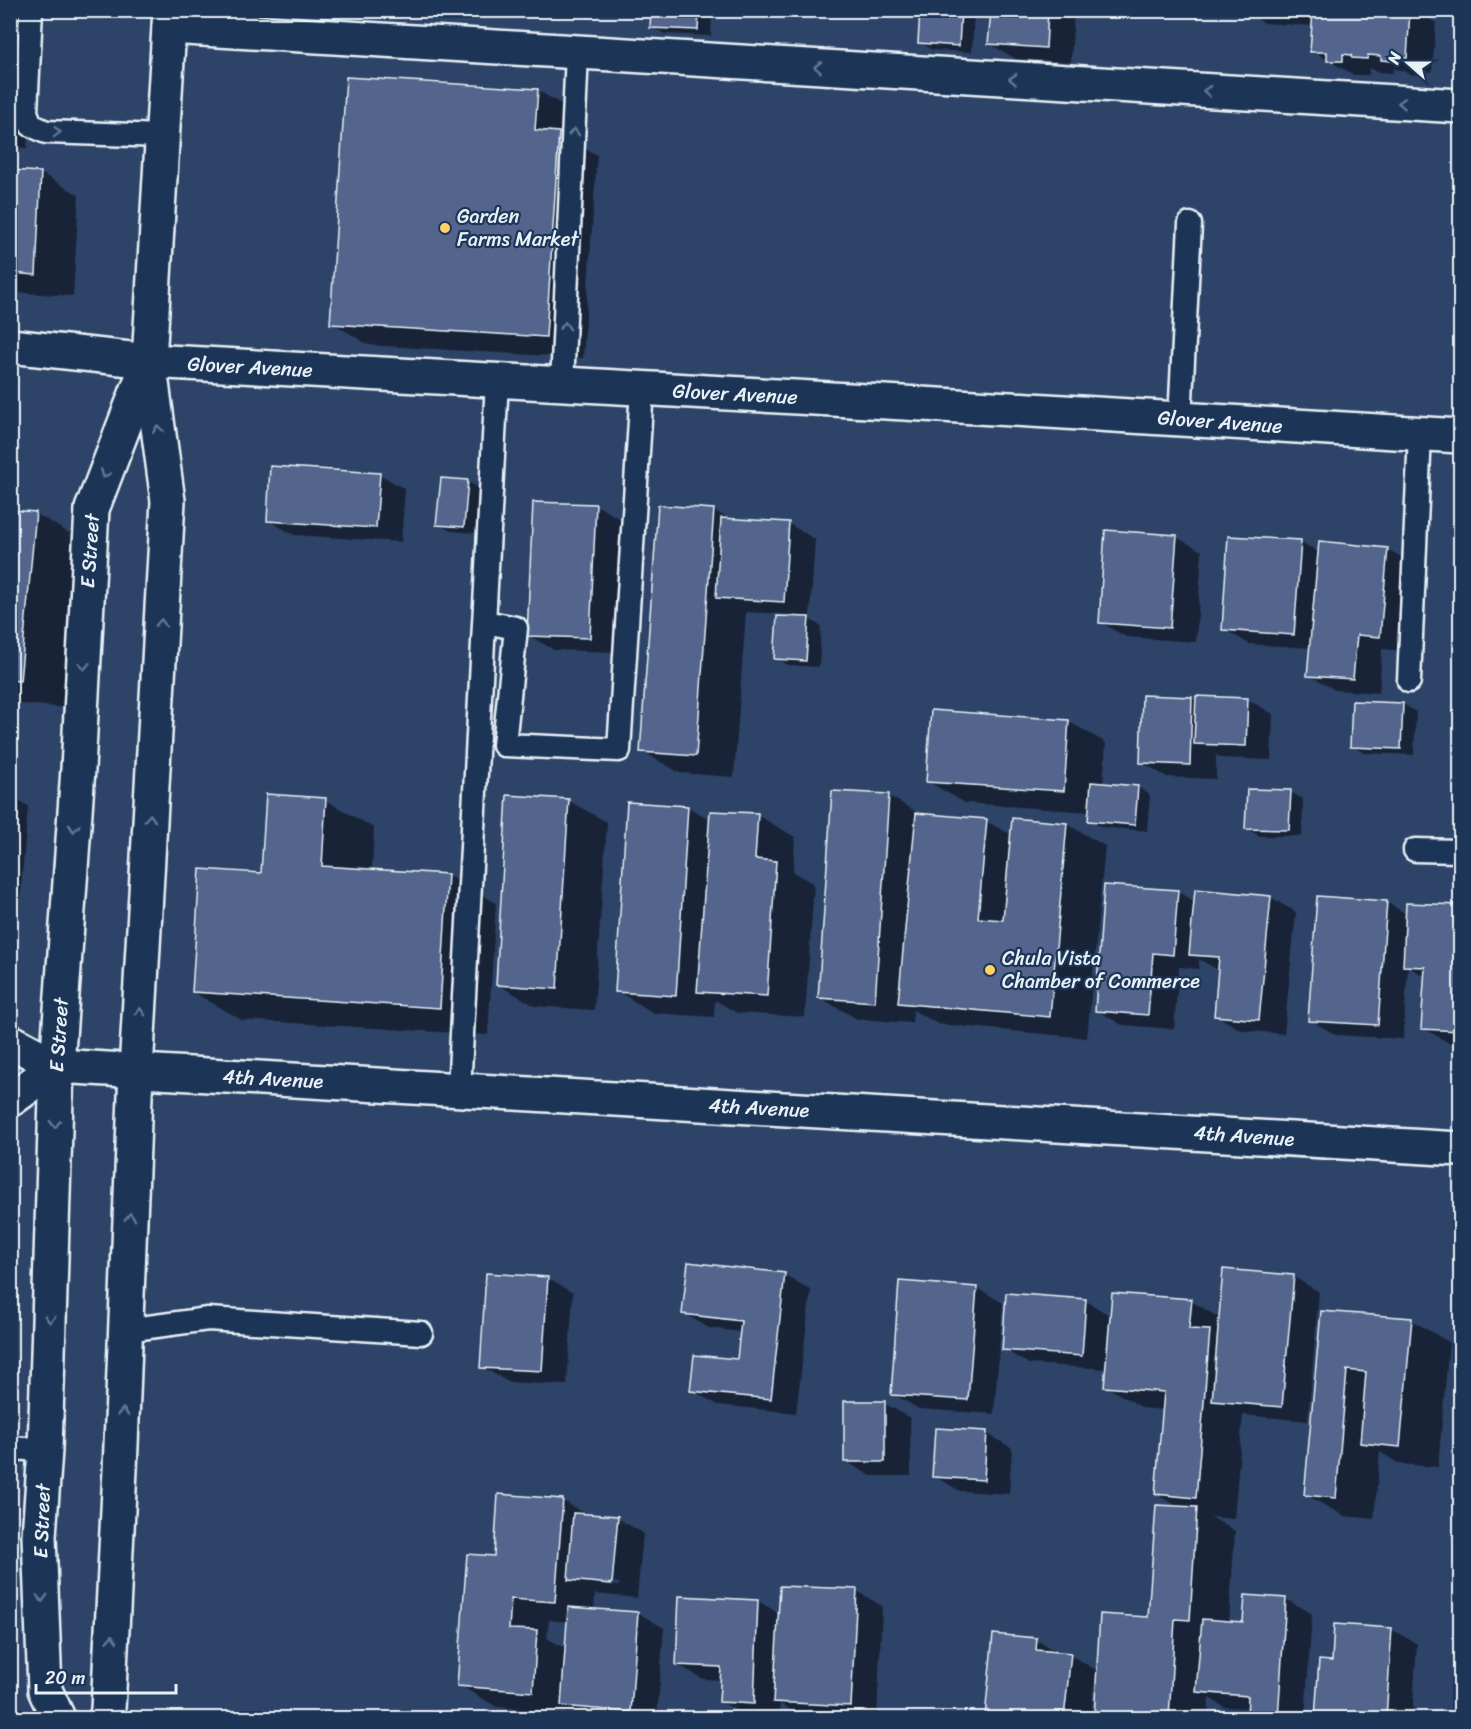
<svg xmlns="http://www.w3.org/2000/svg" width="1471" height="1729" font-family="Sriracha,sans-serif">
  <style>
    .shadow { fill: #0007; fill-rule: evenodd }
    .building { fill: #52658c; stroke: #e8f1f8; stroke-width: 1.5 }
    .lines { fill: none; stroke-linecap: round; stroke-linejoin: round }
    .lane-casing { stroke: #e8f1f8; stroke-width: 27 }
    .street-casing { stroke: #e8f1f8; stroke-width: 38 }
    .primary-casing { stroke: #e8f1f8; stroke-width: 38 }
    .lane { stroke: #1d3557; stroke-width: 22 }
    .street { stroke: #1d3557; stroke-width: 33 }
    .primary { stroke: #1d3557; stroke-width: 33 }
    .oneway { stroke: #64778f }
    .poi-dot { fill: #ffd166; stroke: #1d3557; stroke-width: 2 }
    .labels { text-anchor: middle; dominant-baseline: central; stroke-width: 4.5; stroke-linejoin: round; paint-order: stroke }
    .poi-label { font-size: 20px; fill: #e8f1f8; stroke: #1d3557; text-anchor: start }
    .street-label { font-size: 20px; fill: #e8f1f8; stroke: #1d3557 }
  </style>
  <rect width="100%" height="100%" fill="#2d4367"/>
  <filter id="ink" filterUnits="userSpaceOnUse"><feTurbulence type="fractalNoise" baseFrequency=".0167" numOctaves="2"/><feDisplacementMap in="SourceGraphic" scale="12" xChannelSelector="R" yChannelSelector="G"/><feConvolveMatrix kernelMatrix="1 2 1 2 8 2 1 2 1" color-interpolation-filters="sRGB"/></filter>
  <g filter="url(#ink)">
    <!-- shadow -->
    <g class="shadow">
      <polygon points="10,10 36,10 27,148 10,147"/>
      <polygon points="521,10 586,10 585,18 530,16"/>
      <polygon points="653,10 707,10 712,13 711,36 665,34 652,27"/>
      <polygon points="921,10 967,10 974,14 972,52 932,50 920,42"/>
      <polygon points="980,10 1074,10 1071,62 1016,59 990,44 992,17"/>
      <polygon points="1242,10 1414,10 1436,23 1432,72 1419,71 1419,75 1409,74 1402,70 1393,69 1393,73 1379,72 1369,68 1369,75 1354,75 1312,51 1313,26 1264,23"/>
      <polygon points="537,90 575,112 573,142 597,155 583,358 369,345 332,323"/>
      <polygon points="10,171 41,173 79,195 73,296 10,292"/>
      <polygon points="379,474 405,489 401,542 294,535 268,520"/>
      <polygon points="467,481 480,489 476,533 451,531 438,524"/>
      <polygon points="596,505 622,520 616,652 554,650 528,635"/>
      <polygon points="713,510 731,520 789,524 815,539 810,616 804,616 821,626 819,667 788,665 776,658 796,615 746,612 734,777 680,773 642,751"/>
      <polygon points="10,511 35,513 84,542 69,708 10,703"/>
      <polygon points="1176,537 1202,551 1196,642 1126,637 1100,622"/>
      <polygon points="1300,542 1319,552 1387,549 1413,564 1406,651 1382,649 1379,693 1335,690 1309,675 1311,648 1249,644 1224,629"/>
      <polygon points="1192,698 1197,701 1247,699 1273,714 1271,760 1221,758 1216,755 1216,779 1167,777 1141,762"/>
      <polygon points="1403,704 1416,712 1414,755 1364,753 1352,746"/>
      <polygon points="1068,721 1106,743 1103,784 1138,787 1150,795 1147,831 1102,827 1089,820 1090,812 965,803 927,781"/>
      <polygon points="834,792 889,796 922,815 986,821 1012,835 1067,824 1105,846 1087,1038 938,1024 913,1010 912,1023 857,1019 819,997"/>
      <polygon points="1290,792 1303,799 1302,836 1259,836 1247,828"/>
      <polygon points="10,796 28,806 14,970 10,970"/>
      <polygon points="509,797 569,801 607,822 594,1010 535,1006 497,984"/>
      <polygon points="325,800 374,828 372,871 448,875 496,903 488,1035 242,1020 193,992 262,875"/>
      <polygon points="688,807 711,820 757,815 795,837 793,872 814,884 805,1017 737,1013 715,1000 714,1017 654,1013 617,991"/>
      <polygon points="1178,891 1195,902 1270,897 1296,912 1284,1034 1241,1030 1215,1015 1220,969 1216,969 1199,959 1199,969 1179,967 1174,1029 1122,1025 1096,1010"/>
      <polygon points="1386,902 1407,914 1407,904 1460,907 1460,1044 1449,1043 1423,1028 1426,977 1408,967 1403,1039 1336,1035 1310,1020"/>
      <polygon points="689,1264 785,1275 811,1290 796,1413 718,1405 692,1390 738,1361 741,1332 709,1328 683,1313"/>
      <polygon points="1294,1277 1319,1292 1308,1421 1243,1415 1234,1519 1211,1517 1235,1531 1229,1622 1244,1623 1286,1599 1312,1614 1305,1718 1248,1718 1249,1708 1224,1707 1209,1698 1208,1718 1095,1718 1097,1686 1094,1686 1091,1718 990,1718 987,1716 1036,1640 1061,1654 1070,1655 1098,1671 1149,1619 1181,1508 1156,1494 1163,1410 1143,1408 1105,1386 1107,1369 1029,1364 1003,1349 1086,1301 1111,1316 1191,1301 1220,1318"/>
      <polygon points="547,1278 573,1293 567,1385 508,1382 482,1367"/>
      <polygon points="977,1288 1003,1303 994,1414 919,1409 893,1394"/>
      <polygon points="1322,1312 1411,1320 1449,1342 1438,1467 1399,1464 1380,1452 1374,1519 1344,1516 1306,1495"/>
      <polygon points="884,1403 910,1418 911,1476 871,1476 845,1461"/>
      <polygon points="986,1433 1012,1448 1009,1494 960,1491 934,1476"/>
      <path d="M 562,1500 L 589,1516 L 617,1518 L 643,1533 L 637,1598 L 595,1594 L 594,1610 L 638,1613 L 664,1628 L 657,1718 L 585,1718 L 571,1711 L 571,1713 L 497,1707 L 459,1685 L 495,1558 ZM 596,1581 L 619,1583 L 619,1586 L 596,1584 ZM 549,1620 L 569,1622 L 567,1649 L 547,1638 Z"/>
      <polygon points="857,1591 882,1606 877,1718 801,1716 780,1704 779,1718 746,1716 720,1701 722,1680 703,1679 677,1664 758,1601 780,1614"/>
      <polygon points="1391,1629 1417,1644 1412,1718 1317,1718 1321,1662 1333,1662"/>
    </g>
    <!-- building -->
    <g class="building">
      <polygon points="651,10 699,10 698,30 650,28"/>
      <polygon points="920,10 961,10 959,46 918,43"/>
      <polygon points="991,10 1048,10 1046,48 988,44"/>
      <polygon points="1262,10 1297,10 1297,13"/>
      <polygon points="1313,10 1410,10 1407,58 1393,57 1393,61 1381,60 1381,56 1368,55 1367,59 1352,58 1351,55 1343,54 1343,61 1327,61 1327,52 1310,52"/>
      <polygon points="346,77 538,89 535,130 559,132 546,337 330,324"/>
      <polygon points="10,170 41,172 36,275 10,273"/>
      <polygon points="270,466 380,473 376,528 267,521"/>
      <polygon points="441,478 468,480 464,527 436,525"/>
      <polygon points="533,502 596,504 590,638 527,636"/>
      <polygon points="658,505 714,509 696,756 640,752"/>
      <polygon points="10,510 36,512 20,681 10,680"/>
      <polygon points="721,518 789,522 784,602 716,598"/>
      <polygon points="1105,530 1177,535 1170,628 1099,623"/>
      <polygon points="1228,536 1301,540 1294,635 1222,630"/>
      <polygon points="1319,541 1388,548 1380,637 1357,635 1353,679 1307,676"/>
      <polygon points="777,616 809,617 806,661 774,659"/>
      <polygon points="1142,695 1192,697 1190,765 1140,763"/>
      <polygon points="1196,696 1248,698 1246,746 1194,744"/>
      <polygon points="1352,701 1403,703 1401,749 1350,747"/>
      <polygon points="931,710 1069,720 1064,791 926,782"/>
      <polygon points="1091,782 1138,786 1135,825 1088,821"/>
      <polygon points="1247,789 1291,790 1289,830 1245,829"/>
      <polygon points="832,791 889,794 875,1002 818,998"/>
      <polygon points="266,794 326,798 322,866 448,874 440,1008 192,992 200,869 261,873"/>
      <polygon points="507,795 569,799 557,989 496,985"/>
      <polygon points="627,802 688,806 676,996 615,992"/>
      <polygon points="710,811 758,813 755,859 776,861 767,996 697,992"/>
      <polygon points="916,813 987,819 978,918 1003,920 1012,818 1067,823 1050,1017 898,1003"/>
      <polygon points="1104,885 1178,890 1173,955 1153,953 1148,1015 1095,1011"/>
      <polygon points="1195,889 1271,896 1259,1020 1214,1016 1219,957 1189,955"/>
      <polygon points="1317,896 1387,901 1378,1025 1308,1021"/>
      <polygon points="1406,903 1460,905 1460,1031 1421,1029 1425,967 1403,966"/>
      <polygon points="688,1262 785,1273 771,1399 690,1391 694,1355 737,1359 741,1321 682,1314"/>
      <polygon points="1223,1269 1294,1275 1282,1407 1212,1401"/>
      <polygon points="486,1273 548,1277 542,1371 480,1368"/>
      <polygon points="899,1281 977,1287 968,1400 891,1395"/>
      <polygon points="1006,1293 1086,1299 1082,1356 1002,1350"/>
      <polygon points="1112,1293 1192,1299 1189,1329 1210,1330 1196,1498 1155,1494 1164,1392 1104,1387"/>
      <polygon points="1321,1311 1412,1318 1400,1447 1360,1443 1366,1372 1347,1370 1336,1498 1304,1495"/>
      <rect x="844" y="1401" width="41" height="61"/>
      <polygon points="935,1428 987,1431 984,1480 932,1477"/>
      <polygon points="498,1494 563,1499 555,1602 511,1599 509,1629 537,1630 533,1692 457,1686 467,1554 494,1556"/>
      <polygon points="1156,1505 1197,1507 1190,1620 1175,1619 1169,1718 1094,1718 1100,1614 1148,1617"/>
      <polygon points="573,1513 618,1516 612,1584 568,1580"/>
      <polygon points="780,1586 857,1589 851,1706 773,1702"/>
      <polygon points="1245,1595 1286,1598 1278,1718 1247,1718 1248,1696 1196,1692 1202,1619 1243,1622"/>
      <polygon points="679,1596 758,1600 754,1704 719,1702 721,1667 676,1665"/>
      <polygon points="568,1607 638,1612 631,1712 561,1706"/>
      <polygon points="1334,1624 1392,1628 1386,1718 1315,1718 1319,1660 1332,1661"/>
      <polygon points="993,1634 1037,1638 1036,1650 1071,1653 1064,1718 985,1717"/>
    </g>
    <g class="lines">
      <!-- lane casing -->
      <g class="lane-casing">
        <g id="lane">
          <polyline points="31,10 26,112 31,125 46,132 163,136"/>
          <polyline points="562,385 577,53"/>
          <polyline points="1180,419 1190,224"/>
          <polyline points="485,622 516,628 504,745 619,750 642,389"/>
          <polyline points="1409,681 1420,434"/>
          <polyline points="1415,850 1460,851"/>
          <polyline points="459,1090 497,381"/>
          <polyline points="126,1330 208,1319 421,1333"/>
          <polyline points="10,1448 45,1450"/>
        </g>
      </g>
      <!-- street casing -->
      <g class="street-casing">
        <g id="street">
          <polyline points="169,27 1460,106"/>
          <polyline points="10,346 149,361 1031,410 1460,436"/>
        </g>
      </g>
      <!-- primary casing -->
      <g class="primary-casing">
        <g id="primary">
          <polyline points="10,1041 57,1066 1460,1149"/>
          <polyline points="10,1100 57,1066"/>
          <polyline points="58,1718 45,1690 39,1536 45,1450 57,1066 78,769 92,509 148,363"/>
          <polyline points="106,1718 108,1710 120,1470 136,1071 168,501 149,361 170,10"/>
        </g>
      </g>
      <!-- lane -->
      <use href="#lane" class="lane"/>
      <!-- street -->
      <use href="#street" class="street"/>
      <!-- primary -->
      <use href="#primary" class="primary"/>
    </g>
    <!-- one-way arrows -->
    <defs><path id="oneway-chevron" d="M-2-3.5L2.5 0L-2 3.5" fill="none" stroke-width="1.6" stroke-linecap="round" stroke-linejoin="round" transform="scale(1.5)"/></defs>
    <g class="oneway">
      <use href="#oneway-chevron" transform="translate(818 67) rotate(-177)"/>
      <use href="#oneway-chevron" transform="translate(1013 79) rotate(-177)"/>
      <use href="#oneway-chevron" transform="translate(1207 91) rotate(-177)"/>
      <use href="#oneway-chevron" transform="translate(1402 103) rotate(-177)"/>
      <use href="#oneway-chevron" transform="translate(57 132) rotate(2)"/>
      <use href="#oneway-chevron" transform="translate(574 132) rotate(-87)"/>
      <use href="#oneway-chevron" transform="translate(565 326) rotate(-87)"/>
      <use href="#oneway-chevron" transform="translate(158 429) rotate(-98)"/>
      <use href="#oneway-chevron" transform="translate(105 474) rotate(111)"/>
      <use href="#oneway-chevron" transform="translate(161 623) rotate(-87)"/>
      <use href="#oneway-chevron" transform="translate(84 666) rotate(93)"/>
      <use href="#oneway-chevron" transform="translate(150 818) rotate(-87)"/>
      <use href="#oneway-chevron" transform="translate(74 828) rotate(94)"/>
      <use href="#oneway-chevron" transform="translate(140 1012) rotate(-87)"/>
      <use href="#oneway-chevron" transform="translate(55 1124) rotate(91)"/>
      <use href="#oneway-chevron" transform="translate(130 1217) rotate(-88)"/>
      <use href="#oneway-chevron" transform="translate(50 1319) rotate(92)"/>
      <use href="#oneway-chevron" transform="translate(123 1412) rotate(-88)"/>
      <use href="#oneway-chevron" transform="translate(42 1598) rotate(88)"/>
      <use href="#oneway-chevron" transform="translate(112 1639) rotate(-87)"/>
    </g>
  </g>
  <!-- markers -->
  <g class="poi-dot">
    <circle cx="445" cy="228" r="6"/>
    <circle cx="990" cy="970" r="6"/>
  </g>
  <g class="labels">
    <!-- poi labels -->
    <g class="poi-label">
      <text x="457" y="216">Garden<tspan x="457" dy="23">Farms Market</tspan></text>
      <text x="1002" y="958">Chula Vista<tspan x="1002" dy="23">Chamber of Commerce</tspan></text>
    </g>
    <!-- street labels -->
    <g class="street-label">
      <text transform="translate(250 367) rotate(3)">Glover Avenue</text>
      <text transform="translate(735 394) rotate(3)">Glover Avenue</text>
      <text transform="translate(1220 422) rotate(4)">Glover Avenue</text>
      <text transform="translate(90 551) rotate(-86)">E Street</text>
      <text transform="translate(59 1035) rotate(-86)">E Street</text>
      <text transform="translate(273 1079) rotate(3)">4th Avenue</text>
      <text transform="translate(759 1108) rotate(3)">4th Avenue</text>
      <text transform="translate(1244 1136) rotate(4)">4th Avenue</text>
      <text transform="translate(42 1521) rotate(-88)">E Street</text>
    </g>
  </g>
  <!-- margin -->
  <rect width="1471" height="1729" fill="none" stroke="#1d3557" stroke-width="36"/>
  <rect x="18" y="18" width="1435" height="1693" fill="none" stroke="#e8f1f8" stroke-width="2" filter="url(#ink)"/>
  <!-- north arrow -->
  <g transform="translate(1408 63) rotate(291)" stroke="#1d3557" stroke-width="4.5" paint-order="stroke">
  <path d="M0-4.5L10 22L0 15L-10 22Z" fill="#e8f1f8"/>
  <text y="-9" font-size="16" font-weight="bold" text-anchor="middle" fill="#e8f1f8">N</text>
  </g>
  <!-- scale -->
  <path d="M36 1684v9h140v-9" fill="none" stroke="#e8f1f8" stroke-width="3"/>
  <text x="45" y="1684" font-size="18" fill="#e8f1f8" stroke="#1d3557" stroke-width="4.5" paint-order="stroke">20 m</text>
</svg>
